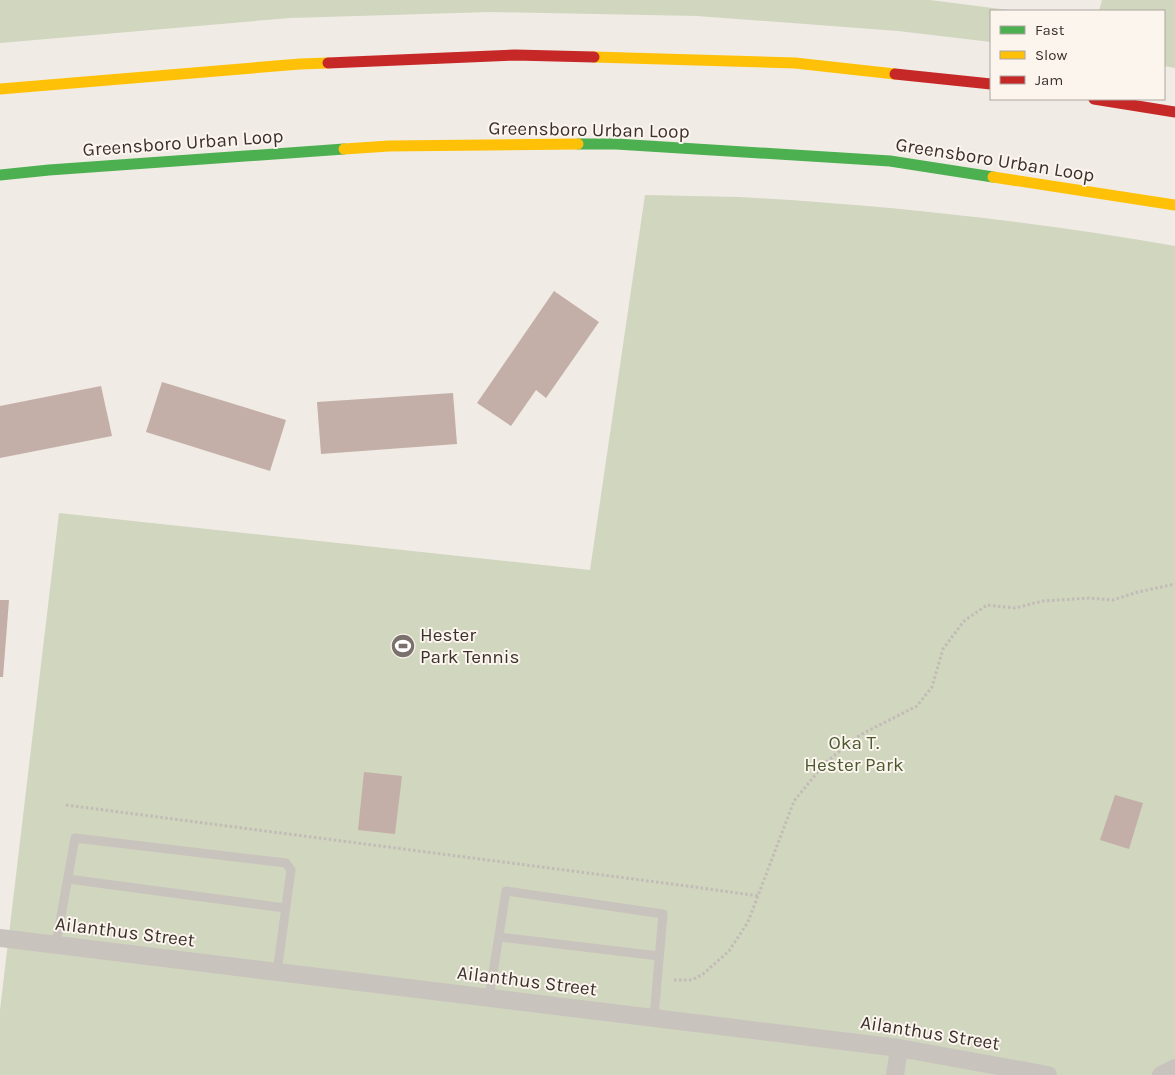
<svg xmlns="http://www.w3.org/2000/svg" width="1175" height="1075" font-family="Karla,sans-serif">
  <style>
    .green { fill: #d1d6bf }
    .building { fill: #c3afa7 }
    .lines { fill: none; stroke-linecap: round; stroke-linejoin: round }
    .path { stroke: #c2bbb6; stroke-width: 3; stroke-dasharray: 2.5 2.5; stroke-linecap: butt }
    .lane { stroke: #c9c3be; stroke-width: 9 }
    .street { stroke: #c9c3be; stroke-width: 18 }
    .fast { stroke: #4caf50; stroke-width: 11 }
    .slow { stroke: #ffc107; stroke-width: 11 }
    .jam { stroke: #c62828; stroke-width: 11 }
    .labels { text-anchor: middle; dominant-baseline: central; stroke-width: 4; stroke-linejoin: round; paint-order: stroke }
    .street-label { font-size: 19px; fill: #3b302b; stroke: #fbf5ee }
    .poi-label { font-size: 19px; fill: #3b302b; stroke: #fbf5ee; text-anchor: start }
    .park-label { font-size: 19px; fill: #4a5a2e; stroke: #fbf5ee }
  </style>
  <rect width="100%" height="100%" fill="#f0ebe5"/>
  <!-- green -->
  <g class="green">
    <polygon points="0,0 930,0 1016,11 991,11 991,42 898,31 697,16 490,12 290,18 0,43"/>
    <polygon points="1102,0 1175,0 1175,68 1164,66 1164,11 1099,11"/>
    <path d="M 645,195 C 676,196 708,196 739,197 C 885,205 1031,221 1175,246 L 1175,1075 L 0,1075 L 0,1010 L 59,513 L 590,570 Z"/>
  </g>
  <!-- building -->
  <g class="building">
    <polygon points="554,291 599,322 546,398 536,390 511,426 477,403"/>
    <polygon points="162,382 286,420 270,471 146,432"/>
    <polygon points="101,386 112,436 0,458 0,406"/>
    <polygon points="453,393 457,444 321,454 317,402"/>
    <polygon points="0,600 9,600 3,677 0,677"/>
    <polygon points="364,772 402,776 395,834 358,830"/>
    <polygon points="1115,795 1143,803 1129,849 1100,840"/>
  </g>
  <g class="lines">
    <!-- path -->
    <g class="path">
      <polyline points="66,805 687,886 759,896"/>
      <polyline points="674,980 692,980 703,974 729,951 748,922 794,801 825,763 860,735 917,706 932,687 943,649 964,621 987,605 1015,608 1043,601 1089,598 1113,600 1138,592 1175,584"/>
    </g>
    <!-- lane -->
    <g class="lane">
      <polyline points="68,879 285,908"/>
      <polyline points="499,937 659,956"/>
      <polyline points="56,944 75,838 286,863 291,870 277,972"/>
      <polyline points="489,998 506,891 663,914 654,1017"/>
    </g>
    <!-- street -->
    <g class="street">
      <polyline points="0,938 899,1048 1048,1075"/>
      <polyline points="895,1075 899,1048"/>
      <polyline points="1161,1075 1175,1068"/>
    </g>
    <!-- fast -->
    <g class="fast">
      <polyline points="578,144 616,144 890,161 993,177"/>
      <polyline points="0,175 49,170 344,149"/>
    </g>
    <!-- slow -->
    <g class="slow">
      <polyline points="594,57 795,63 895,74"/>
      <polyline points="0,89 300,64 328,63"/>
      <polyline points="344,149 389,146 578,144"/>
      <polyline points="993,177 1175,205"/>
    </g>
    <!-- jam -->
    <g class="jam">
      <polyline points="328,63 515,55 594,57"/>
      <polyline points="895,74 991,84"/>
      <polyline points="1094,99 1175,112"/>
    </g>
  </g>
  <!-- icons -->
  <defs>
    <g id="stadium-disc" transform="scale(1.25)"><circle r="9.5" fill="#7a716c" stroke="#fbf5ee"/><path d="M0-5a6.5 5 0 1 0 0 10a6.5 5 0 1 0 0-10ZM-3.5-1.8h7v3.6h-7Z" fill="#fff"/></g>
  </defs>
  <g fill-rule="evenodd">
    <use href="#stadium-disc" x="403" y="646"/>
  </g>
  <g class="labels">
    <!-- street labels -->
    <g class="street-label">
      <text transform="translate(589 130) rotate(1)">Greensboro Urban Loop</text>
      <text transform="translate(183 143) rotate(-4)">Greensboro Urban Loop</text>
      <text transform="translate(995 160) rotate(9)">Greensboro Urban Loop</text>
      <text transform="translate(125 932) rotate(7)">Ailanthus Street</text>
      <text transform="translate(527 981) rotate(7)">Ailanthus Street</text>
      <text transform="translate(930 1033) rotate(9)">Ailanthus Street</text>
    </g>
    <!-- poi labels -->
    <g class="poi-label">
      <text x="420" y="635">Hester<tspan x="420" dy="22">Park Tennis</tspan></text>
    </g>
    <!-- park labels -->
    <g class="park-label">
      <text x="854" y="743">Oka T.<tspan x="854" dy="22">Hester Park</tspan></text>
    </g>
  </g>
  <!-- legend -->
  <rect x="990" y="10" width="175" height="90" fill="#fbf5ee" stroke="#aea6a0"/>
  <rect x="1000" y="26" width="25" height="8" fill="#4caf50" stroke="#aea6a0"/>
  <text x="1035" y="35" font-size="15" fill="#3b302b">Fast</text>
  <rect x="1000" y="51" width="25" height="8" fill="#ffc107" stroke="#aea6a0"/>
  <text x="1035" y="60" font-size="15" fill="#3b302b">Slow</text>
  <rect x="1000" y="76" width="25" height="8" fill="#c62828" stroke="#aea6a0"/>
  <text x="1035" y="85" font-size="15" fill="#3b302b">Jam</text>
</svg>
